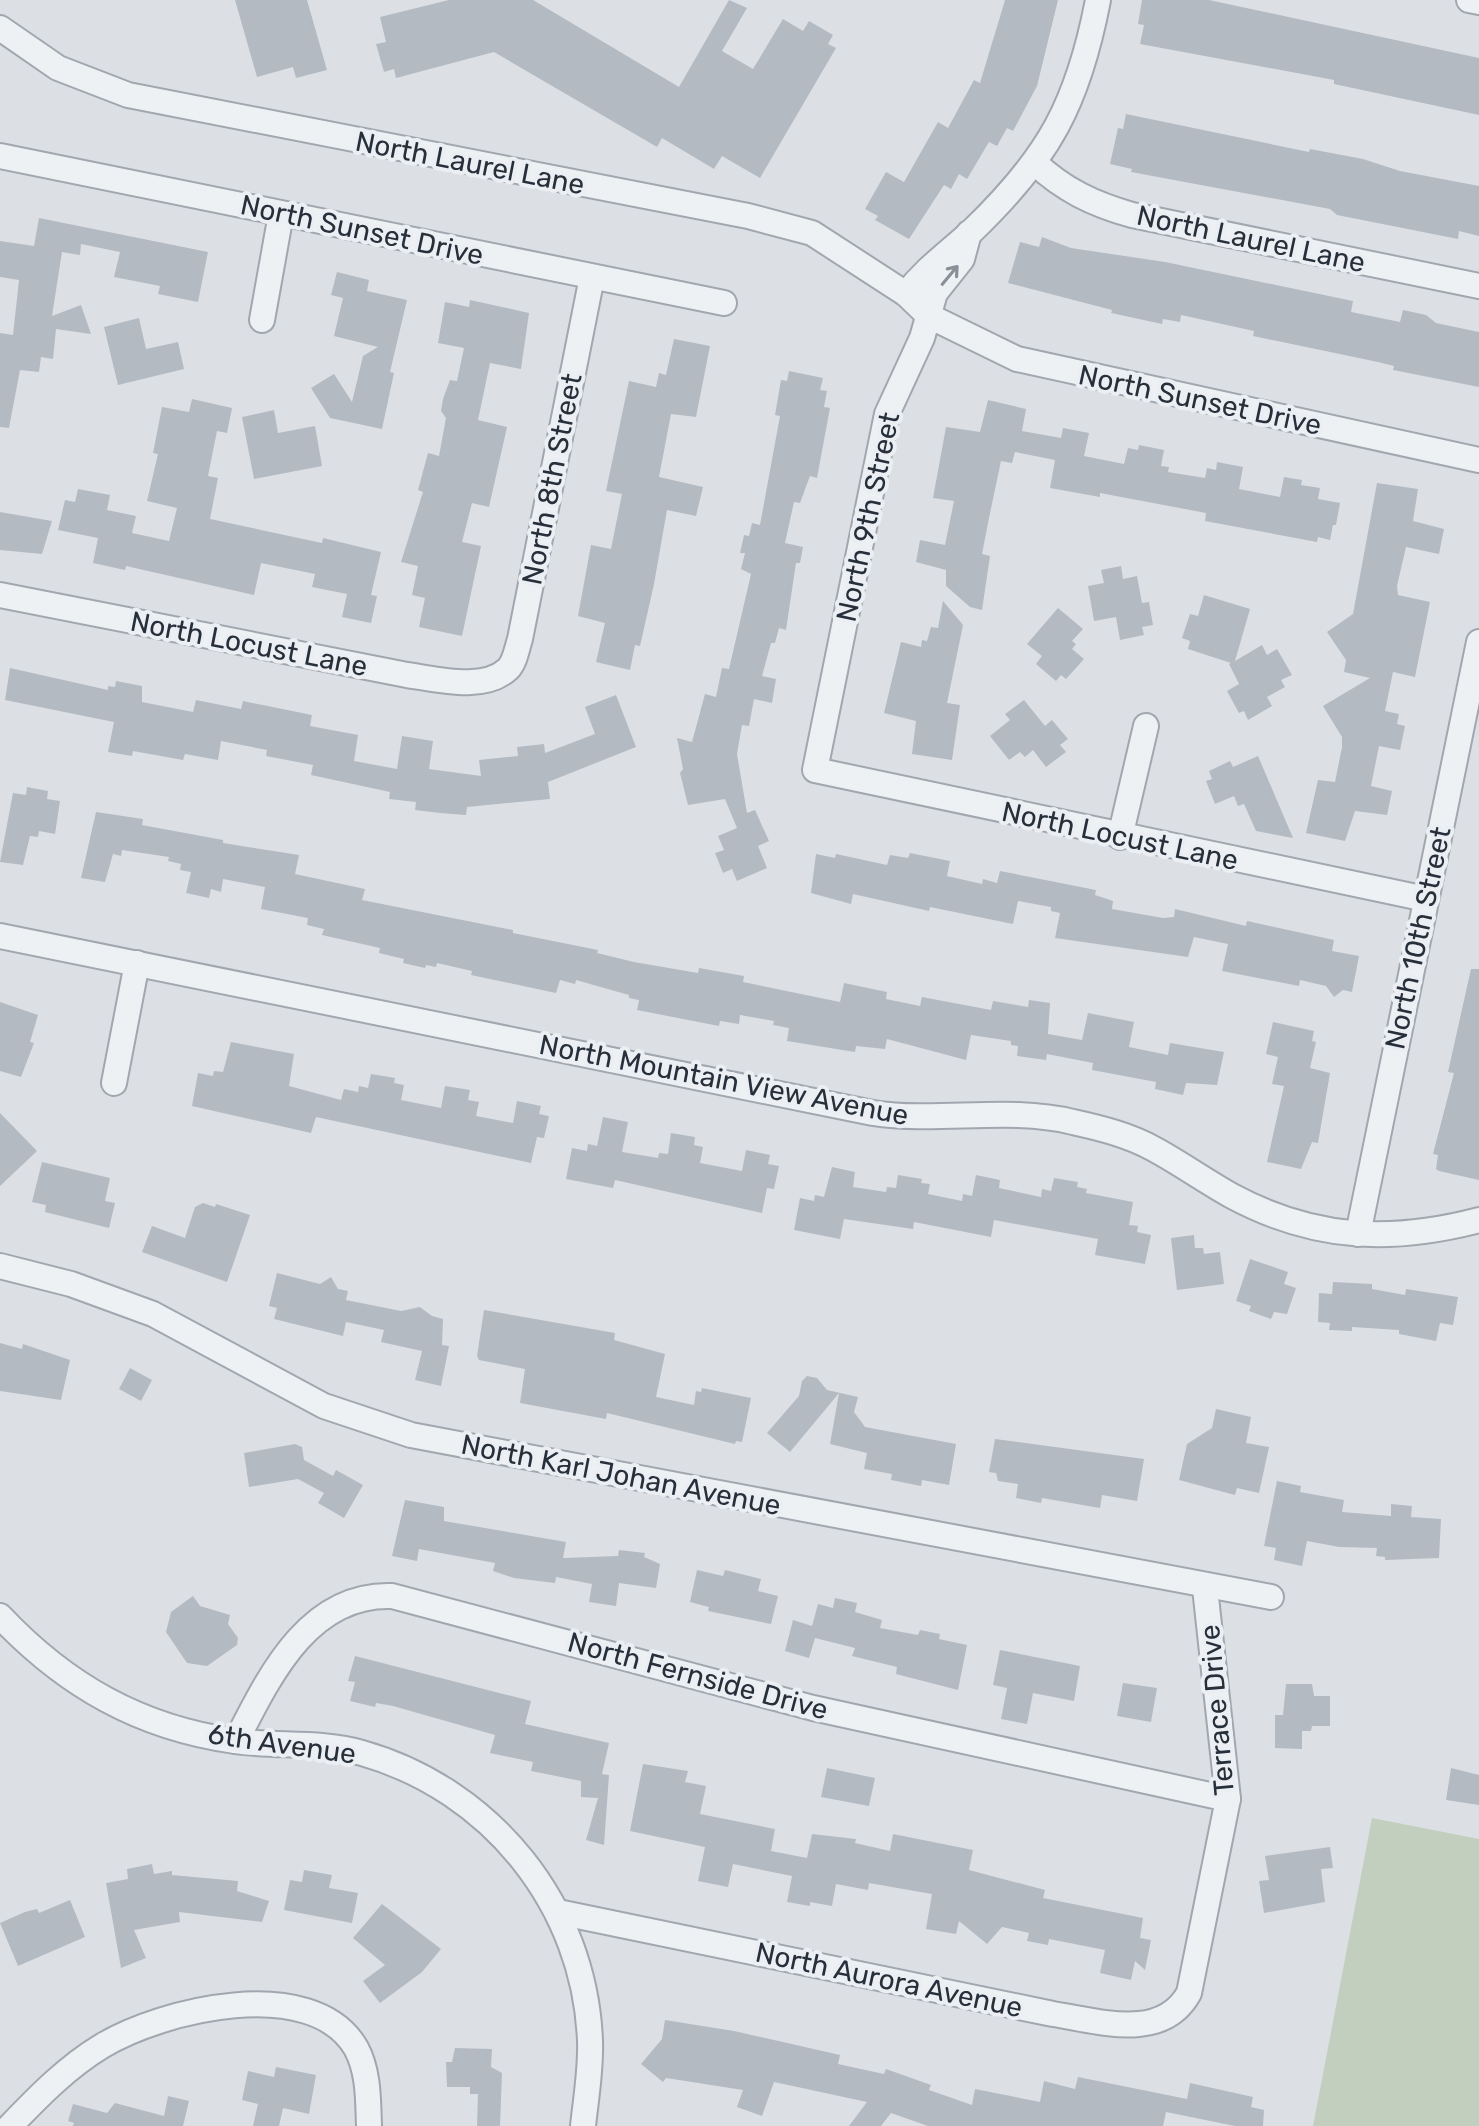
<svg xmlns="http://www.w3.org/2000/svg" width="1479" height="2126" font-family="Rubik,sans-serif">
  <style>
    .green { fill: #c3cfbe }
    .building { fill: #b4bac2 }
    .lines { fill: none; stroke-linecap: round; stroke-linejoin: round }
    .minor-casing { stroke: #a2a7af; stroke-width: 28 }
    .minor { stroke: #eef1f4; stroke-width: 24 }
    .oneway { stroke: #8a9098 }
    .labels { text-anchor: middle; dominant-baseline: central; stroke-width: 8; stroke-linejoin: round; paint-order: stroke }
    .street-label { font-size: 28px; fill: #272f3b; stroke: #ebeff3 }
  </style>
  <rect width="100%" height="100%" fill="#dce0e5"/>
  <!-- green -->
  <polygon class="green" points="1372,1818 1479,1839 1479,2126 1313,2126"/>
  <!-- building -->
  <g class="building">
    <polygon points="235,0 307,0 327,70 296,78 293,67 257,77"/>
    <polygon points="449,0 533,0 679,87 729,0 747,8 722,51 753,69 783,19 803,31 809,21 833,35 828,44 836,48 760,178 722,156 714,169 662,138 657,147 494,52 396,78 394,69 384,72 376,44 386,42 380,17"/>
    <polygon points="1005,0 1058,0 1037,86 1013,131 1007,128 997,146 989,142 967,179 959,174 951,189 944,185 909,239 875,220 878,216 865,209 886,172 904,182 938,122 948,128 974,80 980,83"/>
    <polygon points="1142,0 1209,0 1479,58 1479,115 1334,84 1334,80 1140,44 1144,25 1138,24"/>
    <polygon points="1126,114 1309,152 1310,149 1363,159 1400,171 1479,186 1479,236 1459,231 1458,239 1337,215 1330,209 1131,172 1132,169 1110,164 1118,128 1123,129"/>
    <polygon points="39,218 208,252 198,302 158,294 160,286 114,277 120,252 81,244 80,255 62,252 52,316 81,305 91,334 56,329 53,359 41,357 39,372 20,370 9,428 0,427 0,333 13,335 19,280 0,277 0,241 34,246"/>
    <polygon points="1042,237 1071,248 1165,262 1353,301 1351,312 1400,322 1403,310 1426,315 1436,323 1479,332 1479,387 1393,370 1394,366 1378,362 1253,336 1254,331 1181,315 1180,322 1163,319 1162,324 1111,313 1112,310 1008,283 1020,242 1039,247"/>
    <polygon points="337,272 369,280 367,291 407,300 390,372 394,373 382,429 330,418 311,388 334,374 352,402 363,356 378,347 334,336 343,298 331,295"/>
    <polygon points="470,300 529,313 521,369 490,363 478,420 507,427 489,507 472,503 462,542 481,546 462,636 419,627 425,598 412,595 418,566 401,562 423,492 418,490 428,453 439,456 446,418 441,411 443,399 450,380 457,381 464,348 438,343 445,302 469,307"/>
    <polygon points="139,318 146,349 178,342 184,369 118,385 104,327"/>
    <polygon points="674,339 710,346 696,417 671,414 659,477 703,487 696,516 667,510 654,584 640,646 635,645 630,670 596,662 605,623 578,616 591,545 611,549 622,494 606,491 629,381 656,387 659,373 666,375"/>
    <polygon points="789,371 823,378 820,390 827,391 824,407 830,408 817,478 810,476 800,503 794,502 785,543 803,547 800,563 796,563 786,630 779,628 775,643 771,643 762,676 776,679 772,703 754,699 749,726 742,725 737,754 747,813 755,810 769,841 758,846 767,868 737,881 732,869 723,873 715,853 724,850 718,836 737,828 725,799 688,805 680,773 683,769 677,738 692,742 705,694 716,697 722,668 729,669 751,574 741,569 745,553 740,553 744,535 749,536 752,523 760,525 780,416 775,415 781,380 787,381"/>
    <polygon points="192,399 232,408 227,433 217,431 208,476 218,478 210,519 322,543 323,538 381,552 371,595 377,596 371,623 342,617 347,594 312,587 315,574 261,563 254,595 126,566 125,570 93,563 98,538 58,530 65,500 75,502 78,489 110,495 107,510 136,516 132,533 169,541 177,508 147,501 158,454 153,453 162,407 189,412"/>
    <polygon points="988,400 1026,409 1022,431 1061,438 1063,428 1089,433 1084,456 1124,464 1128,448 1138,450 1139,445 1164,450 1161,466 1169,467 1168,472 1205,478 1207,468 1216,470 1217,462 1243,467 1239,489 1280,497 1284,477 1302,480 1301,485 1320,488 1318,499 1340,503 1336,525 1333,525 1330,540 1318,537 1317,542 1205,521 1206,513 1100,493 1100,497 1050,488 1055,460 1015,452 1012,463 1001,461 989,518 982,554 990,556 982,610 970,607 946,586 946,570 916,562 920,540 945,545 954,501 933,498 946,427 980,432"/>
    <polygon points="274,410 278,433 315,426 322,466 254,479 242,417"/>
    <polygon points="1377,483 1418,489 1413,521 1444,529 1439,554 1406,547 1397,586 1398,595 1430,602 1415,677 1393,672 1385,711 1399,714 1397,724 1405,726 1400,750 1379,746 1371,786 1392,791 1387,815 1355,811 1345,841 1306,833 1318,780 1335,782 1342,747 1342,737 1323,706 1370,678 1344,672 1346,660 1327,632 1353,614"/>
    <polygon points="0,512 52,521 42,554 0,550"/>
    <polygon points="1121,566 1123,579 1137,576 1142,603 1149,602 1153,625 1142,627 1144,635 1120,640 1116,617 1094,621 1088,586 1104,583 1101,570"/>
    <polygon points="1204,595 1250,609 1235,661 1262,645 1267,655 1277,649 1292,675 1281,680 1285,687 1267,697 1272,706 1248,720 1244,711 1239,713 1227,691 1239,684 1229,664 1231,663 1188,649 1190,641 1182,638 1190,614 1198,616"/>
    <polygon points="943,601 963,625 947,703 960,705 952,760 912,754 916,721 884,713 901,642 921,647 922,640 927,641 931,627 938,628"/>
    <polygon points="1058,608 1083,629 1072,641 1076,644 1072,649 1084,659 1066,679 1061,675 1056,681 1036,664 1042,656 1027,644"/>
    <polygon points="10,668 108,690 108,686 115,687 116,681 142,686 142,702 193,712 196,700 241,709 243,701 312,715 310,726 358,735 354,761 397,769 402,736 433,741 429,769 481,776 479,760 518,756 517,747 544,744 545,753 595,734 585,707 616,695 636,747 548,782 550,799 467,807 466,815 440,813 415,810 416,802 389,799 390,792 311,775 313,765 266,756 267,750 221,741 218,760 185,754 183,760 133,751 132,756 108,752 114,722 5,700"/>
    <polygon points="1024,700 1045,726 1052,720 1068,739 1060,745 1066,752 1046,767 1033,750 1025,757 1020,752 1009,760 990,736 1010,720 1005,714"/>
    <polygon points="1258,756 1293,838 1256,831 1244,804 1238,806 1234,796 1215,804 1206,781 1212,779 1209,771 1230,761 1233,767"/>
    <polygon points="27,787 48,791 47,799 60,801 55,834 39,831 38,837 30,836 23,865 0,862 13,793 26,795"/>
    <polygon points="96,812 143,819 142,825 223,840 223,843 299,855 295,874 365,889 362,900 513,930 513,933 598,950 597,953 634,962 698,973 699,968 744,976 743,982 840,1002 844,983 887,992 886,999 920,1006 922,997 991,1010 993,1001 1028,1007 1029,1000 1050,1003 1048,1034 1082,1040 1088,1013 1134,1022 1129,1047 1168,1055 1170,1043 1224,1052 1217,1085 1186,1083 1183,1095 1155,1089 1156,1082 1092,1070 1093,1063 1047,1054 1046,1060 1017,1056 1018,1046 1011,1045 1011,1041 971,1035 966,1060 887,1039 885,1049 856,1046 855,1052 787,1041 789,1028 773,1025 774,1021 740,1015 739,1024 720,1021 719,1026 637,1010 639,1000 629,998 629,995 576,980 575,984 560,980 556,993 471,975 472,971 437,963 436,967 426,965 425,968 403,963 404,959 379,953 380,948 322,935 324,929 307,925 308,918 261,909 265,887 223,879 221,892 211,889 209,898 186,893 191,872 180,870 181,864 168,861 169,857 122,850 121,856 113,854 105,882 81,878"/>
    <polygon points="910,853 950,861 947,876 982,884 983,879 997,883 1000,871 1096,890 1095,895 1113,901 1112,909 1163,918 1174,917 1175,909 1246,926 1247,921 1334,940 1332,951 1359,956 1352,992 1343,990 1334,997 1326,986 1300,980 1299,986 1222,971 1228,944 1194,937 1188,957 1055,938 1060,913 1051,911 1051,907 1018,901 1013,924 930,907 929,911 853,894 851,904 811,893 816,854 835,858 836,854 887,865 890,855 908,858"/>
    <polygon points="1471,969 1479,969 1479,1180 1439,1171 1436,1169 1438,1155 1433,1154 1454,1073 1448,1072"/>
    <polygon points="0,1002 38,1015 30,1042 34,1043 21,1077 0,1071"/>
    <polygon points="1273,1022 1314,1031 1312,1041 1316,1042 1310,1068 1330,1073 1318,1143 1312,1142 1301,1169 1267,1162 1284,1086 1272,1084 1278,1057 1266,1054"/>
    <polygon points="231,1042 294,1054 289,1086 341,1100 344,1089 358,1092 359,1086 368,1088 371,1074 395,1078 394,1083 404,1085 401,1100 441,1108 445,1086 470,1090 468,1100 479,1102 476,1116 513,1123 517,1101 541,1106 539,1114 549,1116 544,1138 537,1137 531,1163 316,1117 311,1133 192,1106 198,1073 213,1076 214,1071 223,1072"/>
    <polygon points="0,1113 37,1151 0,1186"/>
    <polygon points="603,1117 628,1122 622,1152 658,1158 659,1153 668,1154 671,1133 695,1137 694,1145 703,1147 700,1163 742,1171 746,1150 770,1155 768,1164 779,1166 774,1189 767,1188 762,1213 615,1180 613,1188 566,1179 572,1148 587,1151 588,1144 597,1146"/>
    <polygon points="42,1162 110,1178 105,1201 115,1203 109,1228 45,1212 46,1205 32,1202"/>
    <polygon points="832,1167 855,1172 853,1187 886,1192 887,1187 896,1188 898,1175 922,1179 921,1183 930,1184 928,1194 962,1201 963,1194 972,1196 976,1175 1000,1180 999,1188 1041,1197 1042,1189 1051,1191 1054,1178 1078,1182 1077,1187 1087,1189 1086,1193 1133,1202 1129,1225 1138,1226 1137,1232 1151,1235 1145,1264 1095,1255 1098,1239 994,1220 991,1237 914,1222 913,1229 844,1219 840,1239 794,1230 800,1198 814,1201 815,1195 824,1197"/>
    <polygon points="203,1203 215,1207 216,1204 250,1215 227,1282 142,1252 152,1226 185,1238 195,1207"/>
    <polygon points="1194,1235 1195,1248 1203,1248 1204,1254 1220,1252 1224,1284 1177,1290 1171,1238"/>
    <polygon points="1250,1259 1288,1272 1284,1284 1296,1288 1287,1314 1274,1312 1271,1319 1249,1311 1251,1306 1236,1301"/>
    <polygon points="277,1273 320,1284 331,1277 338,1289 348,1291 346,1300 401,1311 420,1307 432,1316 443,1319 442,1345 449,1346 441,1386 415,1380 422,1351 381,1342 384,1330 346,1322 343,1336 274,1319 277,1308 269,1306"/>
    <polygon points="1333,1282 1372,1284 1372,1289 1405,1295 1406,1289 1458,1297 1453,1325 1440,1323 1436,1341 1399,1334 1399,1330 1352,1327 1352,1331 1329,1330 1330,1323 1318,1322 1319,1293 1332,1294"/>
    <polygon points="484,1310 615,1333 614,1340 665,1354 656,1397 694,1405 696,1391 701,1392 702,1388 751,1398 742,1442 736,1441 735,1444 607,1413 606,1419 520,1403 525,1369 479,1360 477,1356"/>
    <polygon points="0,1343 22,1349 23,1344 70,1360 61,1400 0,1391"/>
    <polygon points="130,1368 152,1380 141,1401 119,1389"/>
    <polygon points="807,1376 817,1378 827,1390 858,1397 854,1412 865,1427 956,1444 949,1485 922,1480 921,1486 891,1480 892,1474 864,1469 867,1453 830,1444 839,1393 790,1452 767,1433 799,1396 802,1381"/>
    <polygon points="1216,1409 1251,1417 1246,1443 1269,1447 1259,1493 1237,1488 1235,1495 1179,1480 1187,1444 1212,1428"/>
    <polygon points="995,1439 1144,1459 1137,1501 1102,1495 1100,1508 1042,1498 1041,1503 1016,1498 1018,1484 998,1481 996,1473 989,1472"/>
    <polygon points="295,1444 302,1447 304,1460 333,1476 336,1470 363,1485 344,1518 318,1503 324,1493 298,1479 249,1487 244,1453"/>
    <polygon points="1277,1481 1301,1486 1300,1492 1344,1500 1342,1512 1391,1516 1391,1504 1412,1506 1411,1517 1441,1519 1439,1558 1385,1560 1385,1557 1376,1556 1377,1548 1339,1547 1307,1541 1302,1566 1274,1560 1276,1548 1264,1546"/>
    <polygon points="405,1500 444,1507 444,1521 566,1542 563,1558 618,1556 619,1550 645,1553 644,1557 660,1564 656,1588 619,1583 616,1606 589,1602 592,1584 556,1577 555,1583 514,1578 493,1571 495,1563 419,1549 417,1561 392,1556"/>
    <polygon points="697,1570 723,1576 725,1570 761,1579 758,1591 778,1596 771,1624 708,1611 709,1607 690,1602"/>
    <polygon points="193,1596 200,1606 230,1615 228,1624 238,1638 237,1645 207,1666 187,1663 166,1632 171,1612"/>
    <polygon points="835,1598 857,1603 855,1612 882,1620 880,1628 918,1635 920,1630 940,1634 939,1639 967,1645 958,1690 896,1674 897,1667 852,1656 855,1648 815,1638 809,1658 785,1651 793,1620 812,1626 818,1604 833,1608"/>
    <polygon points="1000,1650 1080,1666 1074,1701 1033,1693 1027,1724 1001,1719 1007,1688 993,1685"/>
    <polygon points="355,1656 531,1701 525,1724 609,1743 602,1774 609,1775 604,1845 586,1840 598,1798 581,1797 581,1781 531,1771 533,1762 490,1753 495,1735 393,1706 376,1703 375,1707 350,1701 355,1682 348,1681"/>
    <polygon points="1123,1683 1157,1688 1151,1722 1117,1716"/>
    <polygon points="1286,1684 1312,1684 1314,1696 1330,1696 1330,1726 1312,1726 1311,1731 1302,1731 1302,1749 1275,1748 1275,1715 1283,1715"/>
    <polygon points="643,1764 688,1771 685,1782 706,1786 700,1814 775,1829 771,1851 807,1858 812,1834 856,1839 855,1843 890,1851 893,1834 973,1850 969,1870 1045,1890 1043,1898 1143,1918 1140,1938 1151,1940 1145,1970 1135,1961 1131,1980 1100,1973 1105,1950 1049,1939 1048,1945 1027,1941 1029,1933 1002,1927 987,1944 959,1921 956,1934 926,1929 932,1894 869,1883 868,1890 836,1884 832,1906 810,1902 810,1906 787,1902 792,1876 733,1864 728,1887 698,1881 705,1847 630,1831"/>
    <polygon points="827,1768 875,1778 869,1806 821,1797"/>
    <polygon points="1451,1768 1479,1775 1479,1805 1446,1800"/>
    <polygon points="1330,1847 1333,1868 1321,1869 1325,1902 1264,1913 1259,1881 1269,1880 1265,1856"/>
    <polygon points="152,1864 154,1874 172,1871 172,1875 238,1881 237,1891 269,1901 262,1922 179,1912 180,1922 134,1930 146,1958 121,1968 106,1883 128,1879 127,1869"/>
    <polygon points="304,1870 332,1875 329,1888 358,1893 352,1923 284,1910 290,1880 302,1882"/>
    <polygon points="70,1900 85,1937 18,1966 0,1923 25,1912 37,1909 39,1913"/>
    <polygon points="382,1904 441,1949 422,1972 380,2003 363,1981 385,1965 353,1938"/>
    <polygon points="665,2020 734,2031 840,2055 838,2064 884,2074 886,2069 931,2085 929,2090 972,2105 975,2089 1040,2102 1044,2081 1075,2089 1078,2077 1187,2099 1190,2083 1253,2097 1251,2107 1264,2110 1263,2126 1235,2126 1166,2112 1163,2126 928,2126 891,2113 881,2126 849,2126 867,2102 774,2082 762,2116 737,2107 743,2090 666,2078 663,2082 641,2064 662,2039"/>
    <polygon points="455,2048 492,2049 491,2067 502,2073 500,2126 477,2126 478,2094 470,2094 470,2087 447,2087 446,2062 452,2062"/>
    <polygon points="276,2067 316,2075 309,2114 283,2108 279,2126 253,2126 258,2104 242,2100 248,2071 274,2077"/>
    <polygon points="168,2096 189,2101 183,2126 73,2126 74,2123 68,2121 73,2104 107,2113 115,2103 164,2116"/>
  </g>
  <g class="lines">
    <!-- minor casing -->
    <g class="minor-casing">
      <g id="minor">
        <polyline points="1469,0 1479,2"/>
        <polyline points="0,28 58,68 128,95 748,216 812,233 906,294 929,316 1017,359 1479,460"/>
        <polyline points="0,156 724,303"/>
        <path d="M 1035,163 C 1064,190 1093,204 1132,215 L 1479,286"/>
        <polyline points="969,233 962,259 935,293 922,338 887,414 815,770 1426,899"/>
        <path d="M 906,294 C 926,268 948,253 972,231 C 1049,157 1078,104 1098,0"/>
        <polyline points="262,320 281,214"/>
        <path d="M 0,595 L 407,675 C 437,679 483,692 508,669 C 515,662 517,648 520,639 L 592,277"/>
        <polyline points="1120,837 1146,726"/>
        <path d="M 0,936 L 873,1113 C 939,1123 1008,1106 1073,1122 C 1100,1128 1129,1135 1154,1149 C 1180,1163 1205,1181 1232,1196 C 1314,1240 1391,1243 1479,1220"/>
        <polyline points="114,1083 137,963"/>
        <polyline points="1358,1234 1479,642"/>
        <polyline points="0,1266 71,1284 153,1314 324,1406 411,1435 1271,1597"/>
        <path d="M 0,1616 C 65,1685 140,1728 235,1741 C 277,1747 320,1741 362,1753 C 492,1790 585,1906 590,2041 C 591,2070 586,2098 583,2126"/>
        <path d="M 236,1741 C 269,1677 308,1593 392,1596 L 813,1708 L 1228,1799"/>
        <path d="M 558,1912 L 1053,2014 C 1099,2021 1162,2042 1189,1993 L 1228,1799 L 1205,1588"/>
        <path d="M 10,2126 C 38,2097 67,2067 102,2046 C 161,2010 312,1973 356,2048 C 369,2072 368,2100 369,2126"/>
      </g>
    </g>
    <!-- minor -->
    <use href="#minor" class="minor"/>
  </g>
  <!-- one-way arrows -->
  <defs><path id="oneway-shaft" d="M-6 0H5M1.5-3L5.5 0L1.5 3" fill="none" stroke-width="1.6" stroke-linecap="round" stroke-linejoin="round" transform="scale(2)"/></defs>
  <use class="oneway" href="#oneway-shaft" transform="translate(950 275) rotate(-50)"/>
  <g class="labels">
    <!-- street labels -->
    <g class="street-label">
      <text transform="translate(470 163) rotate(11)">North Laurel Lane</text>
      <text transform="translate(362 230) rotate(12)">North Sunset Drive</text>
      <text transform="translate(1251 239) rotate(12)">North Laurel Lane</text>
      <text transform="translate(1200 400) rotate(12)">North Sunset Drive</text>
      <text transform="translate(552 479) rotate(-79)">North 8th Street</text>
      <text transform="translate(868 517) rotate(-78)">North 9th Street</text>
      <text transform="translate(249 644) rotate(11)">North Locust Lane</text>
      <text transform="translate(1120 836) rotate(12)">North Locust Lane</text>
      <text transform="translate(1418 938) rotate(-78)">North 10th Street</text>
      <text transform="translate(724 1080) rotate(11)">North Mountain View Avenue</text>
      <text transform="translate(621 1475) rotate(11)">North Karl Johan Avenue</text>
      <text transform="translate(698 1676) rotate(15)">North Fernside Drive</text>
      <text transform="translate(1217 1710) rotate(-95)">Terrace Drive</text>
      <text transform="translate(282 1744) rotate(8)">6th Avenue</text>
      <text transform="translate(889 1980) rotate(12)">North Aurora Avenue</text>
    </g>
  </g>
</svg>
